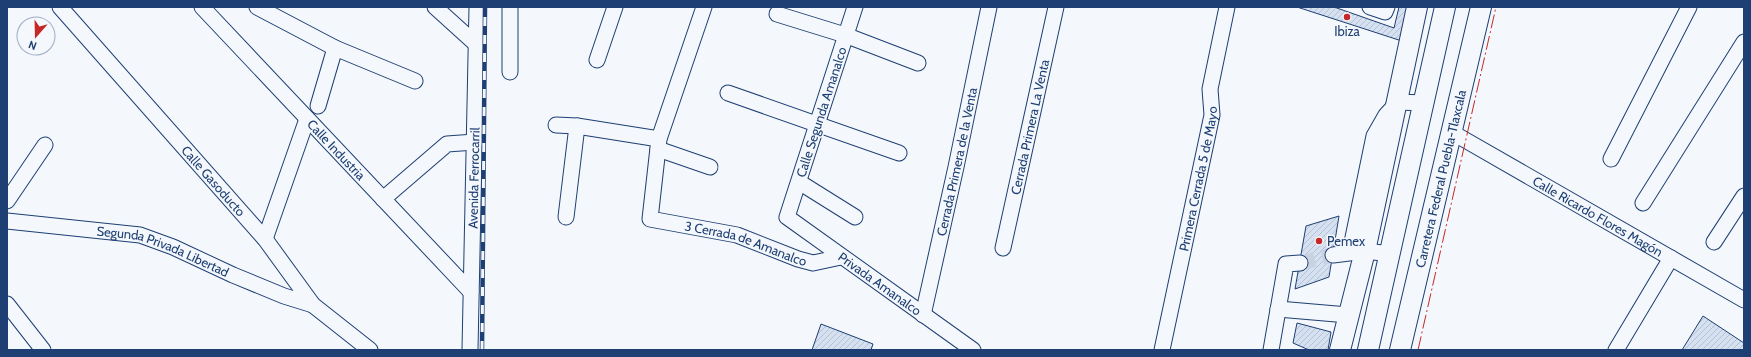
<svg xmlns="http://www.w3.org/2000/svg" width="1751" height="357" font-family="Cabin,sans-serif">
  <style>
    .building { fill: url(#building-hatch); stroke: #1d3f73 }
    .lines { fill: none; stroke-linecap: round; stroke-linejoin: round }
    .minor-tunnel { stroke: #c9d2e0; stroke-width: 15; stroke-dasharray: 15 8; stroke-linecap: butt }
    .minor-casing { stroke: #1d3f73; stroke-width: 17 }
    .major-casing { stroke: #1d3f73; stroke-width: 22 }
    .minor { stroke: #f4f7fb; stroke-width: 15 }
    .major { stroke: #f4f7fb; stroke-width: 20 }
    .rail-casing { stroke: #1d3f73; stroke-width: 4.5 }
    .rail { stroke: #f4f7fb; stroke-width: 3; stroke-dasharray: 9; stroke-linecap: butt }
    .power { stroke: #c62828; stroke-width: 1; stroke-dasharray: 14 3 2 3; stroke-linecap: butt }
    .poi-dot { fill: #c62828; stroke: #f4f7fb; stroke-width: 1.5 }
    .labels { text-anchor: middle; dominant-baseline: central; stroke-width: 3; stroke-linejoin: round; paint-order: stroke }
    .poi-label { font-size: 13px; fill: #1d3f73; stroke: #f4f7fb }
    .street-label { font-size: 13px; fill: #1d3f73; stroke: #f4f7fb }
  </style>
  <defs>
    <pattern id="building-hatch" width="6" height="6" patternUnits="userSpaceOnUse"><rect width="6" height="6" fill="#d5e0f0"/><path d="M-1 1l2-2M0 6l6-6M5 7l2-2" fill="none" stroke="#b6c1d1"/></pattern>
  </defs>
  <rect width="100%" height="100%" fill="#f4f7fb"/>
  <!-- building -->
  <g class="building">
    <polygon points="1297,7 1334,7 1394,28 1399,7 1414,7 1408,43"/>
    <polygon points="1339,216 1329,277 1295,289 1306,226"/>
    <polygon points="1703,316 1744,343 1744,350 1682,350"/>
    <polygon points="1297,323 1331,332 1328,350 1309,350 1293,343"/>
    <polygon points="821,324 873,344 871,350 812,350"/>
  </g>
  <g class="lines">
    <!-- minor-tunnel -->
    <polyline class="minor-tunnel" points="1300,263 1333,255"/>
    <!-- minor casing -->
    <g class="minor-casing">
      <g id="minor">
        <path id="s1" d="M 60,7 L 265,239 L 313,305 L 370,350"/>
        <path id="s2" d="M 202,7 L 471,292"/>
        <polyline points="257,7 335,48 415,81"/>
        <polyline points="435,7 477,45"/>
        <path id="s3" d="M 704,7 L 659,139 L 650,219 L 737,235 L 798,259 L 813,263 L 841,257"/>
        <path id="s4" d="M 855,7 L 787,217 L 973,350"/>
        <polyline points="1370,7 1385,12 1387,7"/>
        <polyline points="777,14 845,35 918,63"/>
        <polyline points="597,60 615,7"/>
        <polyline points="510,72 510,7"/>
        <polyline points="728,93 899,153"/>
        <polyline points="318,106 335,48"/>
        <polyline points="556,125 577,126 659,139"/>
        <path id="s5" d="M 1453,133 L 1744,300"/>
        <polyline points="658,149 710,167"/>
        <polyline points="1611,159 1689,7"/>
        <polyline points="799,182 855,217"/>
        <polyline points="383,199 447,144 475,142"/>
        <polyline points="7,201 45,145"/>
        <polyline points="1643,203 1744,42"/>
        <polyline points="566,217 577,126"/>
        <path id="s6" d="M 7,221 L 140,235 L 173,247 L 233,275 L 284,296 L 313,305"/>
        <polyline points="265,239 307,119"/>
        <polyline points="1714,242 1744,196"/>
        <path id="s7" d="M 1003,248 L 1056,7"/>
        <polyline points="1350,252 1374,136 1386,115 1398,102 1424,103"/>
        <polyline points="1333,255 1365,251 1391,254"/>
        <polyline points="7,304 43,350"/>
        <polyline points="1278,309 1348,315"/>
        <path id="s8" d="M 923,315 L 956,167 L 989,7"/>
        <path id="s9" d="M 470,350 L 477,7"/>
        <path id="s10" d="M 1162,350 L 1212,115 L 1210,89 L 1227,7"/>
        <polyline points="1271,350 1286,264 1300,263"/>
        <polyline points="1616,350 1671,258"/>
      </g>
    </g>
    <!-- major casing -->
    <g class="major-casing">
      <g id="major">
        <polyline points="1340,350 1365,251 1417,7"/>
        <polyline points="1368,350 1445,7"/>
        <path id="s11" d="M 1400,350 L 1481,7"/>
      </g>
    </g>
    <!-- minor -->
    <use href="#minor" class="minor"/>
    <!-- major -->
    <use href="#major" class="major"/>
    <!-- rail casing -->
    <g class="rail-casing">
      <polyline id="rail" points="482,350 485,7"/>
    </g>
    <!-- rail -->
    <use href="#rail" class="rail"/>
    <!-- power -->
    <polyline class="power" points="1418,350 1496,7"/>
  </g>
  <!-- markers -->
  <g class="poi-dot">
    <circle cx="1347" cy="17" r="4"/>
    <circle cx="1319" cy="241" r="4"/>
  </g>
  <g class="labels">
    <!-- poi labels -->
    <g class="poi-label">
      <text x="1347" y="31">Ibiza</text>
      <text x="1327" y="241" text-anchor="start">Pemex</text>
    </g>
    <!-- street labels -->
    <g class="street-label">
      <text transform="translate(821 112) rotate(-72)">Calle Segunda Amanalco</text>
      <text stroke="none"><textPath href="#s7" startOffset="124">Cerrada Primera La Venta</textPath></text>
      <text stroke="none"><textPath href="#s2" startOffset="196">Calle Industria</textPath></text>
      <text stroke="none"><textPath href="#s8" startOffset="157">Cerrada Primera de la Venta</textPath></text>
      <text stroke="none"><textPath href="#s9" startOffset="172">Avenida Ferrocarril</textPath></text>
      <text stroke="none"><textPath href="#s10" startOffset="175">Primera Cerrada 5 de Mayo</textPath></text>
      <text stroke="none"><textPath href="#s11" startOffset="176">Carretera Federal Puebla-Tlaxcala</textPath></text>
      <text stroke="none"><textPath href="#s1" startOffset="232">Calle Gasoducto</textPath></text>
      <text stroke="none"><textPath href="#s5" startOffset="167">Calle Ricardo Flores Magón</textPath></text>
      <text stroke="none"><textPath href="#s3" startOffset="319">3 Cerrada de Amanalco</textPath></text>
      <text stroke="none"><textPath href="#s6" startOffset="160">Segunda Privada Libertad</textPath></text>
      <text stroke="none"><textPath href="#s4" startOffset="335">Privada Amanalco</textPath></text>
    </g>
  </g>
  <!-- border -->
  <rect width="1751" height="357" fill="none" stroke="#1d3f73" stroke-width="16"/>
  <!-- north arrow -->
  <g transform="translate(36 36) rotate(200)"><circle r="19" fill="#f4f7fb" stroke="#9eadc5"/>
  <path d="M0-3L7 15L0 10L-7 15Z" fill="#c62828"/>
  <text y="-6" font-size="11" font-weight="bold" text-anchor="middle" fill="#1d3f73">N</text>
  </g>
</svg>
